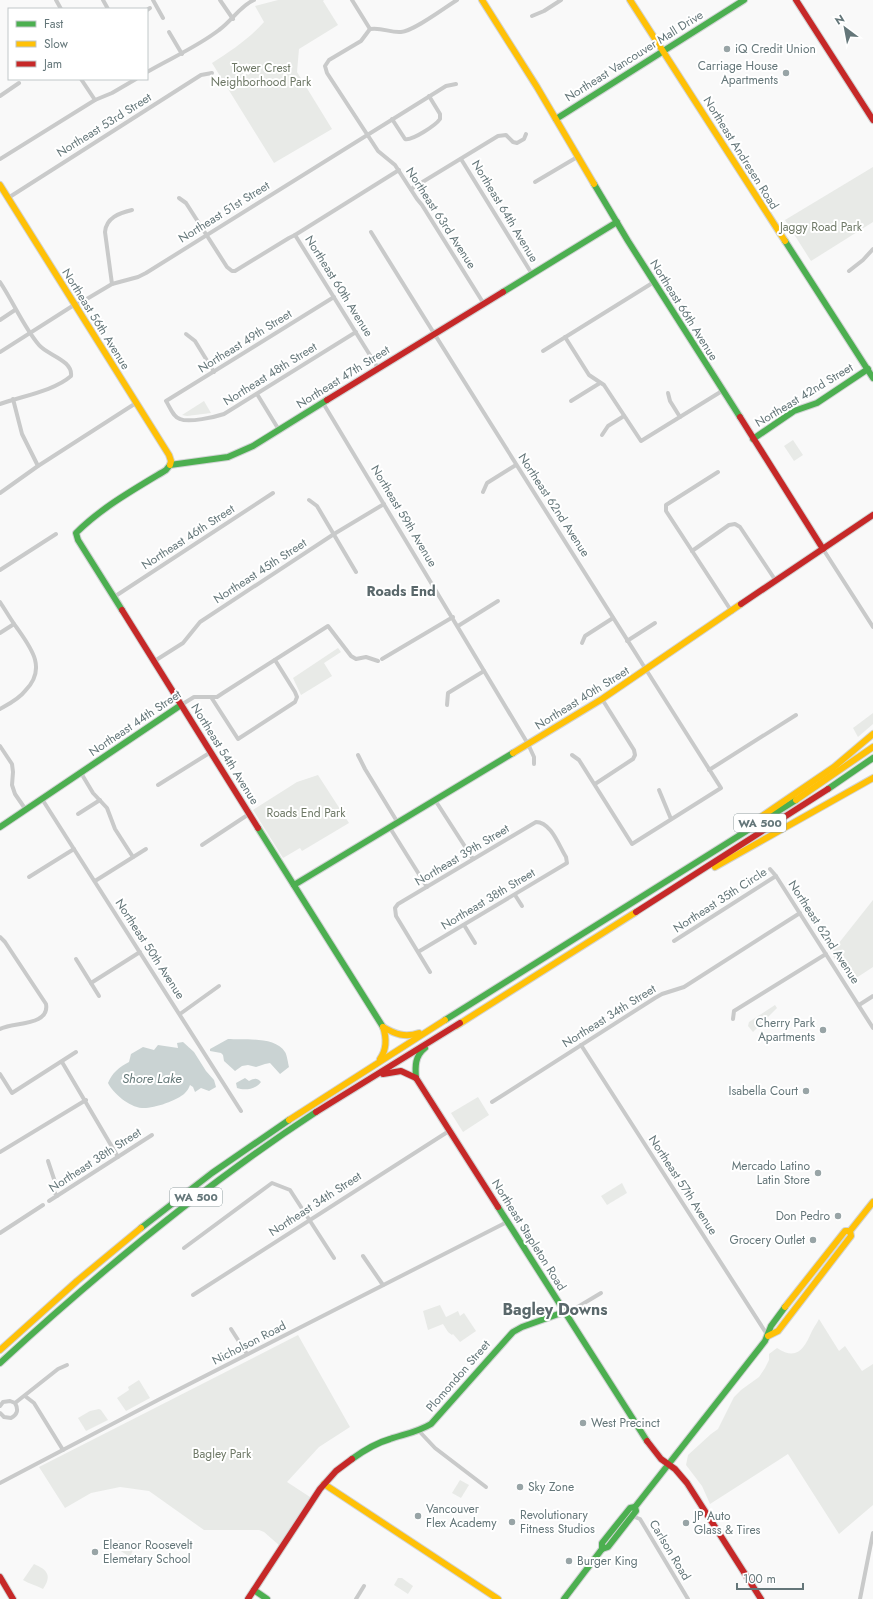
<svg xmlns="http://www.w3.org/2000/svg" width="873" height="1599" font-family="Jost,sans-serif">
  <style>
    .green { fill: #e8eae7 }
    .water { fill: #cad3d3 }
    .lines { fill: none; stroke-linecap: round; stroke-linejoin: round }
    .fast-casing { stroke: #d2d4d5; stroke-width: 8 }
    .slow-casing { stroke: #d2d4d5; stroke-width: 8 }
    .jam-casing { stroke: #d2d4d5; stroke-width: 8 }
    .street { stroke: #c9caca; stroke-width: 4 }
    .fast { stroke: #4caf50; stroke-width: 6 }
    .slow { stroke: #ffc107; stroke-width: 6 }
    .jam { stroke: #c62828; stroke-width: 6 }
    .poi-dot { fill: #98a4a6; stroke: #fff; stroke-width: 1.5 }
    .labels { text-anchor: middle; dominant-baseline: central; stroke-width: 4; stroke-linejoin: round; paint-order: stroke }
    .shield { fill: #fff; stroke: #929fa1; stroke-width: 1 }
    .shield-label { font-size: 11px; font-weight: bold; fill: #647679 }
    .poi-label { font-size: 12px; fill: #647679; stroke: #fff; text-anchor: start }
    .street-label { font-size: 12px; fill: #647679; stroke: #fff }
    .park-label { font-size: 12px; fill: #6e7866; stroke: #fff }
    .water-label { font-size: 13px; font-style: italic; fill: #647878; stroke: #fff }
    .quarter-label { font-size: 14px; font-weight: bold; fill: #5a686b; stroke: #fff }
    .district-label { font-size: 16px; font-weight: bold; fill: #5a686b; stroke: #fff }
  </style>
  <rect width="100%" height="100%" fill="#f9f9f9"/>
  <!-- green -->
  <g class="green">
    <path d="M 278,0 L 324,0 L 323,1 L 338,25 L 299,49 L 297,72 L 332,129 L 274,163 L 212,63 C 231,51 249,39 264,22 L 255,6 Z"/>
    <polygon points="873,167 873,222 811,261 785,220"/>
    <polygon points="204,401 211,413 187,416 182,415"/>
    <polygon points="793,440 803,455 794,461 784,446"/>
    <polygon points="338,648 341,652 324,663 332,676 301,695 293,678"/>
    <polygon points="873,713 873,724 858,737 853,728"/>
    <polygon points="318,775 349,823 302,851 300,848 283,858 253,810 297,782"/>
    <polygon points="873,900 873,967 850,982 831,953"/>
    <polygon points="775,1005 777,1008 753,1032 748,1026 749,1022"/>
    <polygon points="478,1097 489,1115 463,1132 451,1113"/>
    <polygon points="622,1183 627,1193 607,1205 601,1196"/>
    <polygon points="440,1305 446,1317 458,1311 460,1316 464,1313 476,1331 460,1342 453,1334 452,1335 448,1332 443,1324 428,1330 423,1311"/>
    <path d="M 819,1319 L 839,1351 L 845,1346 L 862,1371 L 873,1364 L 873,1505 L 839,1534 L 788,1454 L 710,1504 L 702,1486 L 686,1465 L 688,1455 L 711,1434 L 718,1429 L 734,1397 L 741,1390 L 759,1377 L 765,1368 L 769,1360 L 769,1354 L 777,1348 C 797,1361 804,1349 812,1331 C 814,1327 817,1323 819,1319 Z"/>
    <polygon points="298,1335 350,1427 319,1447 287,1482 310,1497 280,1546 264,1532 259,1530 204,1530 149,1491 120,1487 91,1493 65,1508 39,1467"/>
    <polygon points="139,1380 150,1398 126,1411 117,1398 129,1390 128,1387"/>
    <polygon points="99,1409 101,1410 108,1420 86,1431 78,1418 90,1411"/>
    <polygon points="460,1480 469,1485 461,1498 452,1493"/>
    <polygon points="119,1540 133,1550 130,1557 113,1546 117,1541"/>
    <path d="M 34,1564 C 48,1570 52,1576 43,1589 C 36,1585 29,1584 23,1580 Z"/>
    <polygon points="398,1578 402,1578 413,1586 408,1594 394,1585"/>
  </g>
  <!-- water -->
  <g class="water">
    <path d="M 228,1039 C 244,1040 275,1036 285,1052 C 287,1055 288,1063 289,1067 L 280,1074 L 270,1063 L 265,1064 L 256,1067 L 248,1065 L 242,1066 L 235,1071 L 224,1061 L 223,1055 L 221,1053 L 210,1051 L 210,1049 Z"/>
    <path d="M 183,1042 L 194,1052 L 206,1071 L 214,1080 L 216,1087 L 209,1091 L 201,1088 L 195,1092 L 193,1087 L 190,1085 C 189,1088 187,1091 185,1093 C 177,1101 152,1109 142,1108 C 129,1107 113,1093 108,1083 C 112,1073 119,1067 129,1062 L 131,1054 L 143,1047 L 154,1050 L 158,1045 L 178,1048 L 177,1043 Z"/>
    <path d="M 245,1078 L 249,1081 C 255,1078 257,1078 261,1082 C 256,1089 245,1091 237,1088 L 236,1083 Z"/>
  </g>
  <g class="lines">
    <!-- fast casing -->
    <g class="fast-casing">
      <g id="fast">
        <polyline points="556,119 744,0"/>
        <polyline points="594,184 628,241 740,417"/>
        <polyline points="785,241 873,378"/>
        <polyline points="503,292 617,222"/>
        <polyline points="753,439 794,411 817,403 868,369"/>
        <path d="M 122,610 L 78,540 L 76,533 C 102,507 135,489 166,470 L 170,465 L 228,457 L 253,446 L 327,400"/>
        <polyline points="828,789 873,758"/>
        <polyline points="0,827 181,705"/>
        <polyline points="258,828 383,1027"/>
        <polyline points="294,885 513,753"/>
        <polyline points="445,1020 796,800"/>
        <path d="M 416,1078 C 415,1066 415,1056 425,1048"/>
        <polyline points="498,1207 647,1441"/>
        <polyline points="141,1228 212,1173 289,1120"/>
        <path d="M 0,1363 C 99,1272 203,1186 316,1112"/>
        <path d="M 352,1459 C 363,1451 376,1443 390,1439 C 405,1434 418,1432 431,1424 L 513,1332 L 522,1327 L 564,1312"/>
        <polyline points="602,1549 602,1543 630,1508 635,1507"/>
        <polyline points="254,1590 267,1599"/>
        <polyline points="564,1599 602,1549 608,1547 636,1511 635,1507 765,1341 771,1326 785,1307"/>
      </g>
    </g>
    <!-- slow casing -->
    <g class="slow-casing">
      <g id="slow">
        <polyline points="482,0 537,87 594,184"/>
        <polyline points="630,0 785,241"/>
        <polyline points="0,185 169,455 171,461 170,465"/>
        <polyline points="513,753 602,699 741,604"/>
        <polyline points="796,800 873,747"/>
        <polyline points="746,827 834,767 873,734"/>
        <polyline points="715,867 873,778"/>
        <polyline points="456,1026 636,912"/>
        <path d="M 383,1027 C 395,1034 405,1038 419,1033"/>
        <path d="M 380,1059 C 387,1049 387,1039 383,1027"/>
        <polyline points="289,1120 445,1020"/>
        <polyline points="785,1307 845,1231 850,1231"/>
        <polyline points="768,1336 778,1331 851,1236 850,1231 873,1202"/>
        <polyline points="0,1350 77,1281 141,1228"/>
        <polyline points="324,1484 498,1599"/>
      </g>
    </g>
    <!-- jam casing -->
    <g class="jam-casing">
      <g id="jam">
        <polyline points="796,0 873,120"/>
        <polyline points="327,400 503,292"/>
        <polyline points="740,417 823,549"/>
        <polyline points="741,604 873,515"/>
        <polyline points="122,610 258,828"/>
        <polyline points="636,912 828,789"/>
        <polyline points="383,1074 401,1071 416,1078"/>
        <polyline points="416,1078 498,1207"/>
        <polyline points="316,1112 460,1023"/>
        <polyline points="647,1441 661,1459 675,1469 687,1483 761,1599"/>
        <polyline points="0,1577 13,1599"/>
        <polyline points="248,1599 320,1489 336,1471 352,1459"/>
      </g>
    </g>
    <!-- street -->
    <g class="street">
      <polyline points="56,0 61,9"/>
      <polyline points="103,0 108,9"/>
      <polyline points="153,0 163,18"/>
      <polyline points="220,0 233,19"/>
      <polyline points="352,0 370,29"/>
      <path d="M 457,0 C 444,8 414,31 401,32 C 390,33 382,27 370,29 L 361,41 L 329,60 L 325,66 L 327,73 L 378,151 L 395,165 L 417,199 L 422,205 L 484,304"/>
      <polyline points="147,10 150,8"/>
      <polyline points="532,16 544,11 561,0"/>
      <polyline points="169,32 182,54"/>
      <path d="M 147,72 C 171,58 197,47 219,30 C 232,21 240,6 254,0"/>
      <polyline points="81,79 95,100"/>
      <polyline points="0,96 19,83"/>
      <path d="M 392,119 L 405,139 C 412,141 436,125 440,119 L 440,114 L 429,96"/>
      <polyline points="0,159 95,100 112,93 136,79"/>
      <polyline points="461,159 532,274"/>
      <polyline points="535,182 579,156"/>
      <polyline points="411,189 498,136 506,135 513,142 517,143 524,139 526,134"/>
      <polyline points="8,198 201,75 212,73"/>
      <polyline points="179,198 186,203 227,267 232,271 235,271 289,238 295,235 399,170"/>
      <path d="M 371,232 C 486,418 604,603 721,788 L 632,844 L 579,760 L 572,755"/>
      <polyline points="295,235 378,368"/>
      <polyline points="849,271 863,260 873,249"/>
      <path d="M 0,282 C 14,303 23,326 39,345 C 47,355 73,360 71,376 C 54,391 22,396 0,404"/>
      <path d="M 112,284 L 105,232 C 106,218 119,213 132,210"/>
      <path d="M 334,297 L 166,401 C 170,407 173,417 180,419 C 189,423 215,417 224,414 L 356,332"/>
      <polyline points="0,320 15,310"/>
      <polyline points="186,334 195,341 214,372"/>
      <polyline points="565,337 589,375 604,385 641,441 722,391"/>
      <polyline points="543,351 654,282"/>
      <polyline points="0,352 74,305 80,303 112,284 138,277 146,273 446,86 456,84"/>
      <polyline points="668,393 670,401 680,417"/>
      <polyline points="257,394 279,430"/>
      <polyline points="13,399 22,434 38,466"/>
      <polyline points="571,401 600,383"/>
      <polyline points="323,403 528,744 534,757 534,764"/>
      <polyline points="602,435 608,426 624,416"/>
      <polyline points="718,472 666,505 666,511 732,612"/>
      <polyline points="483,492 487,483 516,465"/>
      <polyline points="0,493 38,466 136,403"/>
      <polyline points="309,500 317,506 356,572"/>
      <polyline points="823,549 873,627"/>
      <polyline points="692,551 729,525 735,524 740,527 776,581"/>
      <polyline points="0,570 56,534"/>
      <polyline points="114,597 273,493"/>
      <path d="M 0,602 C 6,611 11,620 17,628 C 32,649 47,669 25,691 C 19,699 9,704 0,709"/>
      <polyline points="458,626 498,601"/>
      <polyline points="0,633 14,624"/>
      <polyline points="627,641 655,623"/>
      <polyline points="582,643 585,636 613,618"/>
      <polyline points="382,659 453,617"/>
      <polyline points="153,662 183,643 200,622 334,534 384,504"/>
      <polyline points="211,697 238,739 295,702 297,697 295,692 275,660"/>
      <polyline points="181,705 194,697 217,697 223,693 328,626 351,656 356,659 366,657 378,661"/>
      <polyline points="447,705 448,693 484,671"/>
      <polyline points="0,746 12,764 13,772 12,785 15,794 26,810"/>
      <polyline points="358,755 365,769 398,823"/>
      <polyline points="709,770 796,715"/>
      <polyline points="81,773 93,793 107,808 115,829 133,857"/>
      <polyline points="595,784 633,759 635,755 634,750 602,699"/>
      <polyline points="158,785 211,752"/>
      <polyline points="659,790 671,819"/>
      <polyline points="42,799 241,1111"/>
      <polyline points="435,800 473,859"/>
      <polyline points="78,814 100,800"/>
      <polyline points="390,828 427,887"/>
      <polyline points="202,845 249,814"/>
      <polyline points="770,869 776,876 873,1028"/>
      <polyline points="29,877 74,849"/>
      <polyline points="95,881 146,849"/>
      <polyline points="515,895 522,906"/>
      <polyline points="464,925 475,943"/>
      <path d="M 0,937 L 5,942 L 46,1004 C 50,1026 13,1022 0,1029"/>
      <polyline points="674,941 776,876"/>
      <path d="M 418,952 L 567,863 L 566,857 C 559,846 551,822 536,822 L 398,904 L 395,908 L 396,916 L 430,972"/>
      <polyline points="76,959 99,996"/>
      <polyline points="91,983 140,952"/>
      <polyline points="859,1005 873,996"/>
      <polyline points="180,1014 219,986"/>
      <polyline points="733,1019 734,1011 826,954"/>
      <polyline points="581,1045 768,1336"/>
      <polyline points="62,1062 118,1157"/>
      <polyline points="0,1074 12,1093 76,1052"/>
      <polyline points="492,1102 655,998 662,994 684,987 800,913"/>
      <polyline points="0,1152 86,1100"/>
      <polyline points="48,1161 55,1182 53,1190 57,1196"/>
      <polyline points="49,1201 152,1135"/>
      <polyline points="0,1233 43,1205"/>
      <polyline points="184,1248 272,1183 290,1190 334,1258"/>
      <polyline points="363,1256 383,1285"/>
      <polyline points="193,1295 449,1131"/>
      <polyline points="564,1312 571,1311 601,1293"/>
      <polyline points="231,1329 247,1354"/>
      <polyline points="25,1396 34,1403 63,1450"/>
      <polyline points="15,1403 58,1369 67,1365"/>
      <path d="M 0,1406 L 3,1402 L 10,1401 L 15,1403 C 19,1410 17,1415 11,1418 L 4,1417 L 0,1413"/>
      <polyline points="419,1431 435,1448 486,1487"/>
      <polyline points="0,1483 158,1400 507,1222"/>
      <polyline points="632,1516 640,1519 688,1599"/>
      <polyline points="356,1599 364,1586"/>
      <polyline points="860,1599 873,1533"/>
    </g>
    <!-- fast -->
    <use href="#fast" class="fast"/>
    <!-- slow -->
    <use href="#slow" class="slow"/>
    <!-- jam -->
    <use href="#jam" class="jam"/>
  </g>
  <!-- markers -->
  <g class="poi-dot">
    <circle cx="727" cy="49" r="4"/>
    <circle cx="786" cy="73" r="4"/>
    <circle cx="823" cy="1030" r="4"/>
    <circle cx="806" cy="1091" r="4"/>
    <circle cx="818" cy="1173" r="4"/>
    <circle cx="838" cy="1216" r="4"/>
    <circle cx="813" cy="1240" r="4"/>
    <circle cx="583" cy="1423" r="4"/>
    <circle cx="520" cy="1487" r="4"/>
    <circle cx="418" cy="1516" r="4"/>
    <circle cx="512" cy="1522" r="4"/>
    <circle cx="686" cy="1523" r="4"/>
    <circle cx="95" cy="1552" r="4"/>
    <circle cx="569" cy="1561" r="4"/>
  </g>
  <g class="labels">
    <!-- shield labels -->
    <g class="shield">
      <rect x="734" y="814" width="52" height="18" rx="3"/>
      <rect x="170" y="1188" width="52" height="18" rx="3"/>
    </g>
    <g class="shield-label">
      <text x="760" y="823">WA 500</text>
      <text x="196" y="1197">WA 500</text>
    </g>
    <!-- poi labels -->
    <g class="poi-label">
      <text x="735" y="49">iQ Credit Union</text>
      <text x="778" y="66" text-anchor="end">Carriage House<tspan x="778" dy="14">Apartments</tspan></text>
      <text x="815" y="1023" text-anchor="end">Cherry Park<tspan x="815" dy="14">Apartments</tspan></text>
      <text x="798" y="1091" text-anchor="end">Isabella Court</text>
      <text x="810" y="1166" text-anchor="end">Mercado Latino<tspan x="810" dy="14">Latin Store</tspan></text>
      <text x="830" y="1216" text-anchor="end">Don Pedro</text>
      <text x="805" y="1240" text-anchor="end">Grocery Outlet</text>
      <text x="591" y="1423">West Precinct</text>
      <text x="528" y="1487">Sky Zone</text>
      <text x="426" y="1509">Vancouver<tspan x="426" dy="14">Flex Academy</tspan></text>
      <text x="520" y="1515">Revolutionary<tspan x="520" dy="14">Fitness Studios</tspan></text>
      <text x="694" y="1516">JP Auto<tspan x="694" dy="14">Glass &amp; Tires</tspan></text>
      <text x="103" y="1545">Eleanor Roosevelt<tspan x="103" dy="14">Elemetary School</tspan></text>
      <text x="577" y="1561">Burger King</text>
    </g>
    <!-- street labels -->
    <g class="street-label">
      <text transform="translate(634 56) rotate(-32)">Northeast Vancouver Mall Drive</text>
      <text transform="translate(104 125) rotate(-32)">Northeast 53rd Street</text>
      <text transform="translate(741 153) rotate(58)">Northeast Andresen Road</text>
      <text transform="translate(505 211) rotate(59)">Northeast 64th Avenue</text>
      <text transform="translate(224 212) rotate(-32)">Northeast 51st Street</text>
      <text transform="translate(441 218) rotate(57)">Northeast 63rd Avenue</text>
      <text transform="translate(339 286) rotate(58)">Northeast 60th Avenue</text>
      <text transform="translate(684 310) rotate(58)">Northeast 66th Avenue</text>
      <text transform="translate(96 319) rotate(58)">Northeast 56th Avenue</text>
      <text transform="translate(245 341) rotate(-32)">Northeast 49th Street</text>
      <text transform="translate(270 374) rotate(-32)">Northeast 48th Street</text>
      <text transform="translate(343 377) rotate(-32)">Northeast 47th Street</text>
      <text transform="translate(804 395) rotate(-31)">Northeast 42nd Street</text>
      <text transform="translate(554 505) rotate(57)">Northeast 62nd Avenue</text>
      <text transform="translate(404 516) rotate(59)">Northeast 59th Avenue</text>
      <text transform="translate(188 537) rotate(-33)">Northeast 46th Street</text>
      <text transform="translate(260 571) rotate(-33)">Northeast 45th Street</text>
      <text transform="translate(582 698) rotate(-32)">Northeast 40th Street</text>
      <text transform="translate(135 723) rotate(-34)">Northeast 44th Street</text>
      <text transform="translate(225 754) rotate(58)">Northeast 54th Avenue</text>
      <text transform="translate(462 855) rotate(-31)">Northeast 39th Street</text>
      <text transform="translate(488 899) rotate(-31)">Northeast 38th Street</text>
      <text transform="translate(720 900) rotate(-33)">Northeast 35th Circle</text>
      <text transform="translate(824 932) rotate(57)">Northeast 62nd Avenue</text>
      <text transform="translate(150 949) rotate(57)">Northeast 50th Avenue</text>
      <text transform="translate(609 1016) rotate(-32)">Northeast 34th Street</text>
      <text transform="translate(95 1160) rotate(-33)">Northeast 38th Street</text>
      <text transform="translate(683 1185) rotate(57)">Northeast 57th Avenue</text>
      <text transform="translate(315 1204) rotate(-33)">Northeast 34th Street</text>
      <text transform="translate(529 1235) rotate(58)">Northeast Stapleton Road</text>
      <text transform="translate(249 1343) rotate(-27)">Nicholson Road</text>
      <text transform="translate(458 1376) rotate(-49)">Plomondon Street</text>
      <text transform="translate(670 1550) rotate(59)">Carlson Road</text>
    </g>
    <!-- park labels -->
    <g class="park-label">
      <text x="261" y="68">Tower Crest<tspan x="261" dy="14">Neighborhood Park</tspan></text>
      <text x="821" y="227">Jaggy Road Park</text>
      <text x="306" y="813">Roads End Park</text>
      <text x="222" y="1454">Bagley Park</text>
    </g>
    <!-- water labels -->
    <g class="water-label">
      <text x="152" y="1078">Shore Lake</text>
    </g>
    <!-- quarter labels -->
    <g class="quarter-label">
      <text x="401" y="591">Roads End</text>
    </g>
    <!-- district labels -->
    <g class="district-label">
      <text x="555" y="1309">Bagley Downs</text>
    </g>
  </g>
  <!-- legend -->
  <rect x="8" y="8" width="140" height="72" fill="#ffffff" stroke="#c1c8c9"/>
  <rect x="16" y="21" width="20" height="6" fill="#4caf50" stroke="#c1c8c9"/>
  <text x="44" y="28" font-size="12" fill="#647679">Fast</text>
  <rect x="16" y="41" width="20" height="6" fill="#ffc107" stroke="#c1c8c9"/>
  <text x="44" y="48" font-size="12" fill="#647679">Slow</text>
  <rect x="16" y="61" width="20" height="6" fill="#c62828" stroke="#c1c8c9"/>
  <text x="44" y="68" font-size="12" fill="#647679">Jam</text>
  <!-- north arrow -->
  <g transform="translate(845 28) rotate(328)" stroke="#ffffff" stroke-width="3" paint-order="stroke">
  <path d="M0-3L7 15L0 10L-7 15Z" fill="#647679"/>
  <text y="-6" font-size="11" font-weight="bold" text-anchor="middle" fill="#647679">N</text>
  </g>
  <!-- scale -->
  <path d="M737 1583v6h66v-6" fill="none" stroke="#647679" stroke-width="2"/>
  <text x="743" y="1583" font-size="12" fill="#647679" stroke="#ffffff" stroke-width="3" paint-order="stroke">100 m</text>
</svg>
